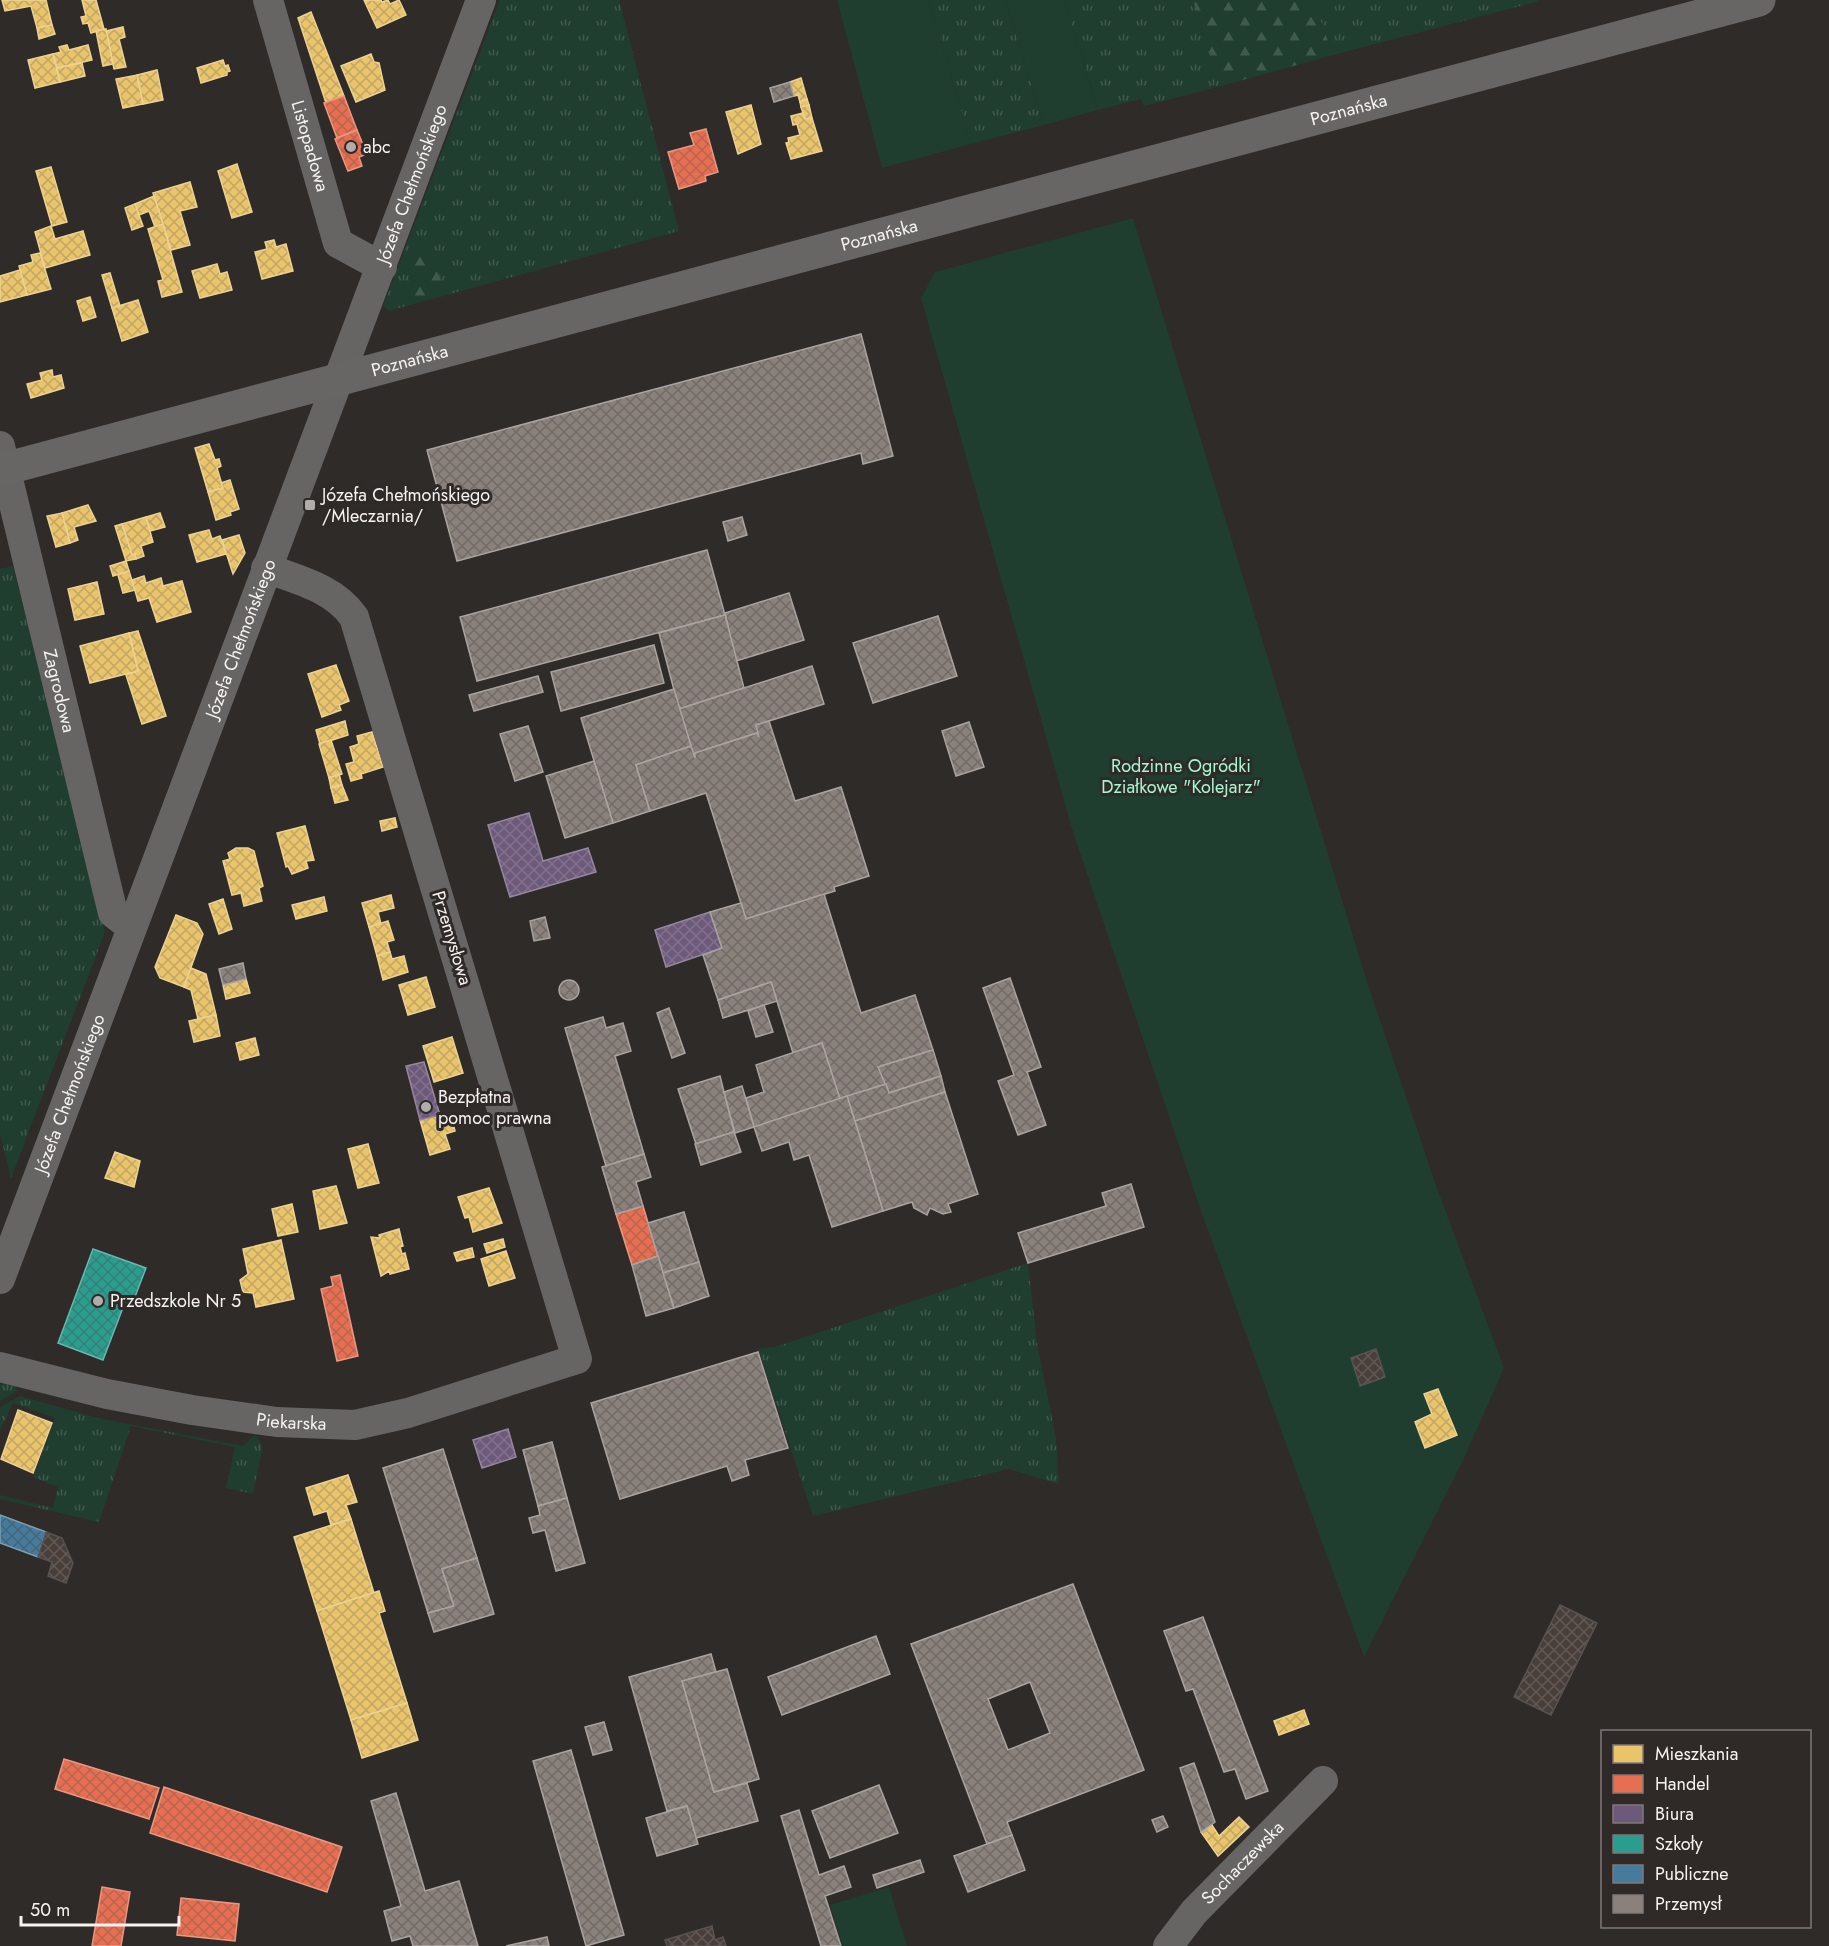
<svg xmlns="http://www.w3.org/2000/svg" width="1829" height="1946" font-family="Jost,sans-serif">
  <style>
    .grass { fill: url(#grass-tufts) }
    .forest { fill: url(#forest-firs) }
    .green { fill: #1f3e30 }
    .homes { fill: url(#homes-cross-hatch); stroke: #edd292; stroke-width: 1.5 }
    .shops { fill: url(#shops-cross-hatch); stroke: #ec9781; stroke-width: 1.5 }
    .offices { fill: url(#offices-cross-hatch); stroke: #96879e; stroke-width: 1.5 }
    .schools { fill: url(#schools-cross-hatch); stroke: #67b7ac; stroke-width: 1.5 }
    .public { fill: url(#public-cross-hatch); stroke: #7a9fb6; stroke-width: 1.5 }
    .industry { fill: url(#industry-cross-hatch); stroke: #aaa39f; stroke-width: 1.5; fill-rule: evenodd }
    .building { fill: url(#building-cross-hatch); stroke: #565353; stroke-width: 1.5 }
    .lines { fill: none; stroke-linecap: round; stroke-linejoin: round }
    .minor { stroke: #666564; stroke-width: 30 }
    .major { stroke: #686664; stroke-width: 33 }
    .poi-dot { fill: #b0adab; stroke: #2f2a28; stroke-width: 2 }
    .labels { text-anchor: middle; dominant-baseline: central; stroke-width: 6; stroke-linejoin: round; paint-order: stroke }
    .street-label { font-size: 18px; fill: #f6f3f1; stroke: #2f2a28 }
    .poi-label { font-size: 18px; fill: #f6f3f1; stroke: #2f2a28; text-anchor: start }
    .park-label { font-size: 18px; fill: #a2f9d0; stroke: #2f2a28 }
  </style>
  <defs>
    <pattern id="grass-tufts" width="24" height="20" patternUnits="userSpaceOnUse" patternTransform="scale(1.5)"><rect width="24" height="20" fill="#1f3e30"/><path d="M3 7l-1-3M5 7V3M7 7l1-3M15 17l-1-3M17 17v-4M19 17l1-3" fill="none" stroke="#405a4e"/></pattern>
    <pattern id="forest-firs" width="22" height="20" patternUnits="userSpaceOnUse" patternTransform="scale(1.5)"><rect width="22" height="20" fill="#1f3e30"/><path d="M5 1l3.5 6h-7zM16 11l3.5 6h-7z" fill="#405a4e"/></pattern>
    <pattern id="homes-cross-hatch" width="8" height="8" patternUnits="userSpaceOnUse" patternTransform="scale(1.5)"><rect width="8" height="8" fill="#e9c46a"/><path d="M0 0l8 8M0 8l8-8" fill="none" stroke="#c1a562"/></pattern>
    <pattern id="shops-cross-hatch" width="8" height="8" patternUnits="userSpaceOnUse" patternTransform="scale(1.5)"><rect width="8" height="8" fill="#e76f51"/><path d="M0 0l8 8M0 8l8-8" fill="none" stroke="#b8644e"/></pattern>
    <pattern id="offices-cross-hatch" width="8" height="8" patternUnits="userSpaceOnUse" patternTransform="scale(1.5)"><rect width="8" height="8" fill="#6d597a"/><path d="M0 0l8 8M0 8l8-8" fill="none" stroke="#82718d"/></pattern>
    <pattern id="schools-cross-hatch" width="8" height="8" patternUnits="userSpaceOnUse" patternTransform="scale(1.5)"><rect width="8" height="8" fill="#2a9d8f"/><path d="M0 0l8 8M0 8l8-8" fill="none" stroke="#358076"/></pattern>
    <pattern id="public-cross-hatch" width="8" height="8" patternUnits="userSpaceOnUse" patternTransform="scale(1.5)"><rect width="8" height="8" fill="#457b9d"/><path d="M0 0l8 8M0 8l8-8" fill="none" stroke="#476477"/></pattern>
    <pattern id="industry-cross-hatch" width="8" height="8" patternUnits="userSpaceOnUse" patternTransform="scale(1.5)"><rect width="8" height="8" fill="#8a817c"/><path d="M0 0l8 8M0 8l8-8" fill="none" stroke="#706b67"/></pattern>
    <pattern id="building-cross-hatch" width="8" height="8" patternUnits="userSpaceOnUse" patternTransform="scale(1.5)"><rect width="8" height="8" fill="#483e3a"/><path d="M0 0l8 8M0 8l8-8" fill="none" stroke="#635a57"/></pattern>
  </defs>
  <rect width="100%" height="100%" fill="#2e2b29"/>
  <!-- grass -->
  <g class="grass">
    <polygon points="500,0 619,0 679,231 447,295 429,251 404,290 413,304 389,311 383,306"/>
    <polygon points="929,0 1005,0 1044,125 971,144"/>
    <polygon points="1064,0 1193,0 1221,86 1144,106 1141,99 1098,110"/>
    <polygon points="1313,0 1538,0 1539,1 1333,55"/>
    <polygon points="13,566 105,932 11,1178 0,1134 0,569"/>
    <polygon points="1028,1263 1037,1343 1056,1439 1059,1484 1009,1469 813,1516 758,1349 775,1347"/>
    <polygon points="5,1377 14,1380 17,1391 0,1401 0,1386"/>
    <polygon points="20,1396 98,1418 243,1446 255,1434 261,1443 262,1450 253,1494 226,1488 235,1447 131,1426 99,1522 0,1499 0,1495 53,1508 58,1487 33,1477 55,1418 13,1403 0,1430 0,1407"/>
  </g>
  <!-- forest -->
  <g class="forest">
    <polygon points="1193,0 1313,0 1333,55 1221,86"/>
    <polygon points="419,248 429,250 447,295 413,304 404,290"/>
  </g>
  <!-- green -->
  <g class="green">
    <polygon points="837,0 929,0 971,144 882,168"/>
    <polygon points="1005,0 1064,0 1098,110 1044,125"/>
    <polygon points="1133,218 1368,985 1437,1188 1504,1368 1465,1456 1364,1657 1201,1211 1073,832 921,298 935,272"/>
    <polygon points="889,1887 907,1946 843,1946 830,1905"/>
  </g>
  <!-- homes -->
  <g class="homes">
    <polygon points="2,0 46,0 52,25 37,28 31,6 5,11"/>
    <polygon points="82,0 96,0 104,29 91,33 88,23 83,24 81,17 86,16"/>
    <polygon points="364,0 381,0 382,2 388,0 390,4 399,0 406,15 377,28"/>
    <polygon points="311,12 344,96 326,103 298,18"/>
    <polygon points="52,25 55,34 39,39 37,28"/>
    <polygon points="123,27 125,37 119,39 126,67 114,69 106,31"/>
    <polygon points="106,29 113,64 103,66 96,31"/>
    <polygon points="67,45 69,50 88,45 92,60 57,68 53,54 61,52 59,47"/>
    <polygon points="53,54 60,82 35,88 28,60"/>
    <polygon points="371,54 374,62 379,63 385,90 356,102 341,66"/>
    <polygon points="223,60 225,66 228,65 230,71 227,72 227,75 201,83 197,68"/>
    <polygon points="82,63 85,76 60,82 57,68"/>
    <polygon points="157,70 163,100 143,104 137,75"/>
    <polygon points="137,75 143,104 123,108 116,79"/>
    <polygon points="801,78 807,99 800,102 798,95 794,96 790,82"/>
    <polygon points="807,99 809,105 801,107 800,102"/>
    <polygon points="751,105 761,144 738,154 726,112"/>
    <polygon points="809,105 812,118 805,119 801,107"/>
    <polygon points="803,113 805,119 812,118 822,151 791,159 786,143 789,142 788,138 800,135 797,124 793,125 791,116"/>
    <polygon points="237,164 252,212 232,218 218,171"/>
    <polygon points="51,167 67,222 52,226 36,171"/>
    <polygon points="190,182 197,207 180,211 190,245 171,250 153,193"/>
    <polygon points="154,196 163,224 155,227 149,211 139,215 135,204"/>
    <polygon points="135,204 143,226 132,230 125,208"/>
    <polygon points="163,224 182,292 162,297 158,281 163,280 148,229"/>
    <polygon points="51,226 55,239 83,231 90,255 45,268 35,232"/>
    <polygon points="274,240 276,247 286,244 293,271 262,279 255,252 267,249 265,242"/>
    <polygon points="40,253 51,289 27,295 19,266 33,262 31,255"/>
    <polygon points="217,264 220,274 227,272 232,290 200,298 192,271"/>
    <polygon points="20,270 27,295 0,302 0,276"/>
    <polygon points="110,273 120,306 112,308 102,275"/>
    <polygon points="90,297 96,317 83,321 77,301"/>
    <polygon points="138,300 148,332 122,341 112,308"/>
    <polygon points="52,370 53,377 61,375 64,388 31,398 27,384 42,380 40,373"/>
    <polygon points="209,444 215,460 219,459 221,466 217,468 223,488 208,492 195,448"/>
    <polygon points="230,480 239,509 230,512 231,515 216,520 208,492 223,488 221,483"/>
    <polygon points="88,505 96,521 74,527 78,540 70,543 62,513"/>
    <polygon points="62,513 70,543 56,547 47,516"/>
    <polygon points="160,513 165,527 150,531 146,517"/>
    <polygon points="146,517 153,542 141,546 144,556 136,559 135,554 132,555 122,524"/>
    <polygon points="122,524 132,555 135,554 136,559 126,561 115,526"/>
    <polygon points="209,530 212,539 220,536 226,554 197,562 189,535"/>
    <polygon points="239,535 245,553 233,574 222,540"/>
    <polygon points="126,561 129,571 113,576 110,566"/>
    <polygon points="129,571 135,590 123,593 118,575"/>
    <polygon points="144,576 146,583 161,578 163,586 182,581 191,612 157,622 149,598 138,601 132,580"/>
    <polygon points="97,582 104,614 75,620 68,589"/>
    <polygon points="138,631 166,716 142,724 126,675 138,671 129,633"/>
    <polygon points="129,633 138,671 90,683 80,646"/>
    <polygon points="336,665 349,701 339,705 341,710 322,717 308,674"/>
    <polygon points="345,721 348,735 320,744 316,730"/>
    <polygon points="372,732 383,767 361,774 362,778 351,781 346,764 354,762 350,747 359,744 357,736"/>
    <polygon points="331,740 342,774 329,778 319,744"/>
    <polygon points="339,774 342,785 331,788 329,778"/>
    <polygon points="342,785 348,800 335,803 331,788"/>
    <polygon points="395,818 397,827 382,831 380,821"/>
    <polygon points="305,826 314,860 306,861 308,868 292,874 288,866 286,867 277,833"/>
    <polygon points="236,848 248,848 254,851 263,886 259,888 262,901 244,906 241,893 232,895 223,861 230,859 228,853"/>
    <polygon points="391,895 394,908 378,912 381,924 369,927 362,903"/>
    <polygon points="324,897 327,911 296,919 292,905"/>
    <polygon points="223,899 232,929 219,934 209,904"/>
    <polygon points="176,915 197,923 203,934 184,987 160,978 155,967"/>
    <polygon points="388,921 394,940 387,942 390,952 377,956 369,927"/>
    <polygon points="390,952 392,959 404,956 408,972 383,980 377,956"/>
    <polygon points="191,968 206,974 216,1015 198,1019 191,990 184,987"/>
    <polygon points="426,977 435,1007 408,1015 399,985"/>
    <polygon points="246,979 250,993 226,999 223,985"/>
    <polygon points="216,1015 220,1036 194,1042 189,1021"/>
    <polygon points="452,1037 463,1073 434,1082 423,1046"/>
    <polygon points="255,1038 259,1055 240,1060 236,1043"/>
    <polygon points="440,1115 443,1126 453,1123 455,1131 445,1134 450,1149 430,1155 420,1120"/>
    <polygon points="368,1144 379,1183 358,1188 348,1149"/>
    <polygon points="115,1152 140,1161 134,1187 105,1178"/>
    <polygon points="336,1186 347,1223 320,1229 313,1191"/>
    <polygon points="489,1188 502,1223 473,1232 469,1217 465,1218 458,1197"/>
    <polygon points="292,1204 298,1232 278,1236 272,1209"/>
    <polygon points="399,1229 403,1246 400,1247 402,1254 405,1253 409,1269 390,1274 389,1271 381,1276 371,1237 380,1238 379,1235"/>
    <polygon points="503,1239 505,1247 487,1253 484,1244"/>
    <polygon points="281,1240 294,1299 256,1307 253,1293 243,1292 240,1280 248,1274 243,1249"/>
    <polygon points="472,1248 474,1257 457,1261 454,1253"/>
    <polygon points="506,1251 515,1278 489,1286 481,1259"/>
    <polygon points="1438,1389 1457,1435 1425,1448 1415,1422 1432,1414 1424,1394"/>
    <polygon points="18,1410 52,1423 33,1473 1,1459"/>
    <polygon points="348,1475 357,1502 346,1505 351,1519 331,1525 327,1511 314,1515 306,1488"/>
    <polygon points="351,1519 374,1593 317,1611 294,1537"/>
    <polygon points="379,1591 385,1611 379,1613 407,1703 351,1720 317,1611"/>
    <polygon points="407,1703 418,1740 362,1758 351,1720"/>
    <polygon points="1304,1710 1309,1724 1279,1735 1274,1721"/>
    <polygon points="1239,1817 1249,1827 1218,1856 1201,1832 1212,1825 1219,1836"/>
  </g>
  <!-- shops -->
  <g class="shops">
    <polygon points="344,96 357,130 337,138 324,103"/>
    <polygon points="706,129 718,172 705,176 706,181 679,189 668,152 694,145 690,133"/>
    <polygon points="357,130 367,154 359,157 362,166 348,171 335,139"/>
    <polygon points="643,1206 658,1256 632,1265 616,1214"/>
    <polygon points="340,1275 358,1356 337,1361 321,1289 333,1286 331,1277"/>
    <polygon points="64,1759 159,1788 149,1819 55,1789"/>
    <polygon points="164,1787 342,1847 327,1892 150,1833"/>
    <polygon points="102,1887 130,1892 121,1946 92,1946"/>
    <polygon points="181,1898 239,1904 235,1941 177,1935"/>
  </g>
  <!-- offices -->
  <g class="offices">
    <polygon points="529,813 543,861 588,848 596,872 510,897 488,825"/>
    <polygon points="710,912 722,948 666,967 655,930"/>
    <polygon points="424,1062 440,1115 420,1120 406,1066"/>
    <polygon points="508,1429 516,1457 482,1468 473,1440"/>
  </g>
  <!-- schools -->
  <polygon class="schools" points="93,1249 146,1268 131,1307 124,1305 103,1360 58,1343"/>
  <!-- public -->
  <polygon class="public" points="0,1515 46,1532 38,1557 0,1543"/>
  <!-- industry -->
  <g class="industry">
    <polygon points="790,82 794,96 774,102 770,88"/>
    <polygon points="861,334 893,456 863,464 861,453 457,561 427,450"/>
    <polygon points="742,517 747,535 728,541 723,522"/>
    <polygon points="707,550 725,615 477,681 460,617"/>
    <polygon points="789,593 804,640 736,661 725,613"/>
    <polygon points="725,615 744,688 679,709 659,633"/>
    <polygon points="938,616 957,676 873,703 853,643"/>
    <polygon points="654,645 664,683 561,711 551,672"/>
    <polygon points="812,666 824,704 756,725 760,737 757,733 695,753 695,758 679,709"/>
    <polygon points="538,676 543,692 474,711 469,695"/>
    <polygon points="674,689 691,746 636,765 650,811 613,823 581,718"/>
    <polygon points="769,721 795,801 841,787 869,876 834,887 835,891 746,919 706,793 650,811 636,765 691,746 695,758 695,753 757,733 759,737 756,725"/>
    <polygon points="969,722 984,767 956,776 942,731"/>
    <polygon points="528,726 543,772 515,781 500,734"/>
    <polygon points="594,761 613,823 565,838 546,776"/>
    <polygon points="824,894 861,1013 915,995 933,1050 878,1067 886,1084 840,1099 822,1043 793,1053 771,982 718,1000 703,955 722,948 710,912 741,903 746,919"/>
    <polygon points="545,917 550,938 534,941 530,921"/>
    <polygon points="243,963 246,979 223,985 219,969"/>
    <polygon points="1010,978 1041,1067 1027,1072 1046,1125 1018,1135 998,1081 1014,1075 983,988"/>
    <circle cx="569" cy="990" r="10"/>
    <polygon points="771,982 777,1001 723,1018 718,1000"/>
    <polygon points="764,1005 773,1032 756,1037 748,1011"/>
    <polygon points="669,1008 685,1053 672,1058 657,1013"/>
    <polygon points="603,1017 606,1028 623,1023 631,1051 615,1056 644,1154 606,1166 565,1028"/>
    <polygon points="822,1043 840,1099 754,1127 746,1098 764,1092 756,1065"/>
    <polygon points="933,1050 941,1076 889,1093 878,1067"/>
    <polygon points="720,1076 734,1132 696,1144 678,1089"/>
    <polygon points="941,1076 945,1092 855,1121 847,1096 886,1084 889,1093"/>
    <polygon points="742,1086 754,1127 735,1133 724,1092"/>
    <polygon points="945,1092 978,1194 948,1204 951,1212 943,1214 930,1208 927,1215 914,1208 912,1202 883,1211 855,1121"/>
    <polygon points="847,1096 883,1211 832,1227 809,1155 794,1160 789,1142 762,1151 754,1127"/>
    <polygon points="734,1132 741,1152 701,1165 695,1144"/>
    <polygon points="644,1154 651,1177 636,1182 643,1206 616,1214 602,1167"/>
    <polygon points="1131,1184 1144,1227 1028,1263 1018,1233 1106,1206 1102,1193"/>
    <polygon points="684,1212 699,1262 663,1273 648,1223"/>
    <polygon points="658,1256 674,1308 646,1316 632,1265"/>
    <polygon points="699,1262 709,1296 674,1308 663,1273"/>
    <polygon points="758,1352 788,1448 745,1460 749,1475 732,1481 727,1466 620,1499 591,1403"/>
    <polygon points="552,1442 567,1498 538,1506 523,1450"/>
    <polygon points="443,1449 477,1558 442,1569 454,1606 428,1613 383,1468"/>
    <polygon points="567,1498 585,1563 556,1571 545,1530 533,1533 529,1518 540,1515 538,1506"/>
    <polygon points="477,1558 494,1614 434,1632 428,1613 454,1606 442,1569"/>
    <path d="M 1073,1584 L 1144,1770 L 1007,1822 L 1012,1835 L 987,1844 L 911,1644 ZM 1030,1682 L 1050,1733 L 1008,1750 L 988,1699 Z"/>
    <polygon points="1203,1617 1268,1791 1246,1799 1235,1769 1224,1772 1193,1689 1186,1691 1164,1631"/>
    <polygon points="876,1636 890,1674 782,1715 768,1677"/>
    <polygon points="711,1654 716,1672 682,1681 714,1792 747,1783 758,1821 696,1838 687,1806 667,1811 629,1677"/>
    <polygon points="727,1669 759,1779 714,1792 682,1681"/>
    <polygon points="604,1722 612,1750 593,1755 585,1727"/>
    <polygon points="571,1750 624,1935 586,1946 533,1761"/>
    <polygon points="1194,1763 1215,1822 1201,1832 1180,1768"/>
    <polygon points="879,1785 898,1833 830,1858 812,1811"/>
    <polygon points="396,1793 425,1891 459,1881 478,1946 413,1946 410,1936 392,1941 384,1911 401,1906 371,1801"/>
    <polygon points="687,1806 698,1844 657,1856 646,1818"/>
    <polygon points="799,1810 819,1875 844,1866 851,1887 825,1896 841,1946 821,1946 781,1816"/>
    <polygon points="1163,1816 1168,1827 1157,1832 1152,1820"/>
    <polygon points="1012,1835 1025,1870 968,1892 954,1856"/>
    <polygon points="920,1860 924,1872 877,1888 873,1875"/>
    <polygon points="547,1937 549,1946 506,1946"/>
  </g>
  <!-- building -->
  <g class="building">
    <polygon points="1376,1349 1385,1377 1360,1386 1351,1358"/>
    <polygon points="46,1532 62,1538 73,1563 66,1583 48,1576 52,1562 38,1557"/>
    <polygon points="1560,1605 1597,1623 1551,1715 1514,1697"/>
    <polygon points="712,1926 715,1940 723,1937 726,1946 667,1946 665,1940"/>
  </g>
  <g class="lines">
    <!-- minor -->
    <g class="minor">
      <path id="s1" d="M 268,0 L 338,243 L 382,267"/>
      <path id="s2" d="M 0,446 L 113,913 L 131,927"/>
      <path id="s3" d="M 0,1279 L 481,0"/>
      <path id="s4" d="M 0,1367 L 107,1394 L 192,1410 L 277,1422 L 355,1425 L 408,1413 L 577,1359 L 354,617 C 334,588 298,580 266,568"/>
      <path id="s5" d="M 1168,1946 L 1194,1912 L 1323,1781"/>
    </g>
    <!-- major -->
    <path class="major" id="s6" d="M 0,470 L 1759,0"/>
  </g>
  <!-- markers -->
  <g class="poi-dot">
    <circle cx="351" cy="147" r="6"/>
    <rect x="304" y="499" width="12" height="12" rx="3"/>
    <circle cx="426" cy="1107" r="6"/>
    <circle cx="98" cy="1301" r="6"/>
  </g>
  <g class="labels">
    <!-- street labels -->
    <g class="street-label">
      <text stroke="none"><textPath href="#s6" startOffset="1396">Poznańska</textPath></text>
      <text stroke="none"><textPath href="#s1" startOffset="152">Listopadowa</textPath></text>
      <text stroke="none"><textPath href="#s3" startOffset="1170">Józefa Chełmońskiego</textPath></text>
      <text stroke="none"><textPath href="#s6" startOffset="910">Poznańska</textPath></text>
      <text stroke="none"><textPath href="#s6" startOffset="424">Poznańska</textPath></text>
      <text stroke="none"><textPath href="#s3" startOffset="684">Józefa Chełmońskiego</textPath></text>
      <text stroke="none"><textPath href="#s2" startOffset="252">Zagrodowa</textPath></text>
      <text transform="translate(452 938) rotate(73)">Przemysłowa</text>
      <text stroke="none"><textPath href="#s3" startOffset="198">Józefa Chełmońskiego</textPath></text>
      <text stroke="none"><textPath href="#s4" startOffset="297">Piekarska</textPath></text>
      <text stroke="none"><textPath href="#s5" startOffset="112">Sochaczewska</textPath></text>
    </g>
    <!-- poi labels -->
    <g class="poi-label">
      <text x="363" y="147">abc</text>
      <text x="322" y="495">Józefa Chełmońskiego<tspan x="322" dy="21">/Mleczarnia/</tspan></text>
      <text x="438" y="1097">Bezpłatna<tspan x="438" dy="21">pomoc prawna</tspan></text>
      <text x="110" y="1301">Przedszkole Nr 5</text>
    </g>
    <!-- park labels -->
    <g class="park-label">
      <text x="1181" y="766">Rodzinne Ogródki<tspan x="1181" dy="21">Działkowe "Kolejarz"</tspan></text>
    </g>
  </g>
  <!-- legend -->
  <rect x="1601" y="1730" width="210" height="198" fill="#2f2a28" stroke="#7f7a78" stroke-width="1.5"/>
  <rect x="1613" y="1745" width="30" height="18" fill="#e9c46a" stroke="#7f7a78" stroke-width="1.5"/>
  <text x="1655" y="1760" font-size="18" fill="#f6f3f1">Mieszkania</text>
  <rect x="1613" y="1775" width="30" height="18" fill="#e76f51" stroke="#7f7a78" stroke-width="1.5"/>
  <text x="1655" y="1790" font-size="18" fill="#f6f3f1">Handel</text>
  <rect x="1613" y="1805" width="30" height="18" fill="#6d597a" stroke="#7f7a78" stroke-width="1.5"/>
  <text x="1655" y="1820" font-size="18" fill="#f6f3f1">Biura</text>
  <rect x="1613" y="1835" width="30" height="18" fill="#2a9d8f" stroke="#7f7a78" stroke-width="1.5"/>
  <text x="1655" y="1850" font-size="18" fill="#f6f3f1">Szkoły</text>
  <rect x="1613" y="1865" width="30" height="18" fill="#457b9d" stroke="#7f7a78" stroke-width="1.5"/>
  <text x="1655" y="1880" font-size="18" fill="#f6f3f1">Publiczne</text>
  <rect x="1613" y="1895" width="30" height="18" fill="#8a817c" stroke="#7f7a78" stroke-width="1.5"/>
  <text x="1655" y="1910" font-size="18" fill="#f6f3f1">Przemysł</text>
  <!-- scale -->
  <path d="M21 1916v9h158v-9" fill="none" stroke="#f6f3f1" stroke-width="3"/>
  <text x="30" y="1916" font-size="18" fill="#f6f3f1" stroke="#2f2a28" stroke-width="4.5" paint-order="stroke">50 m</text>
</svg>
